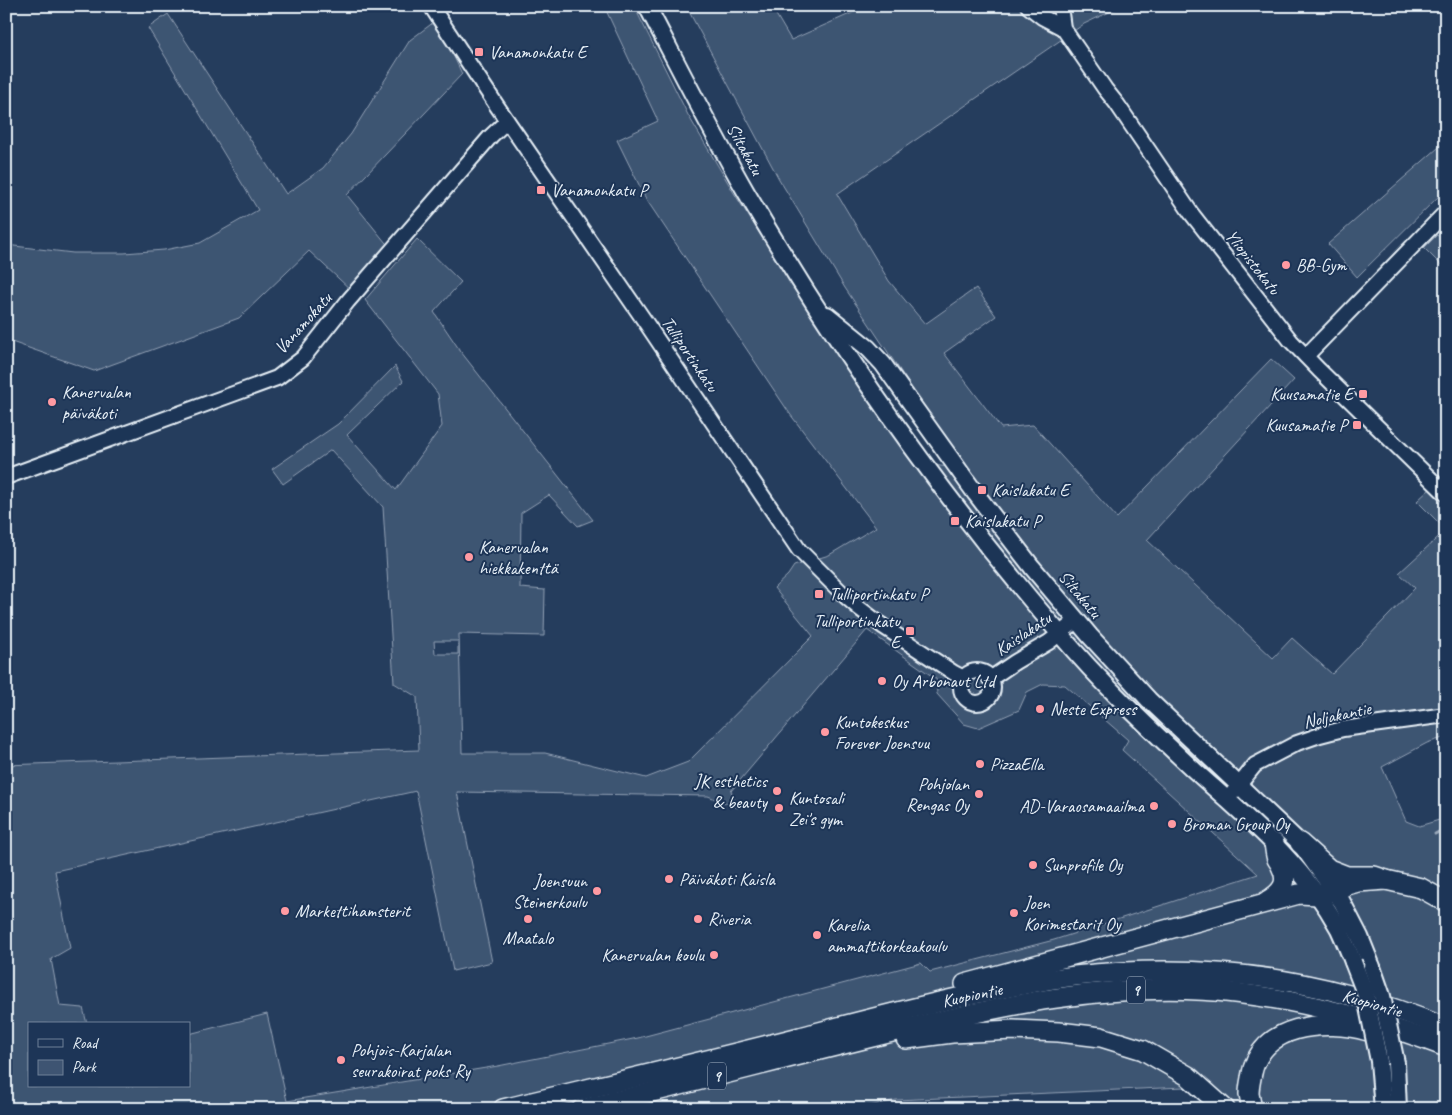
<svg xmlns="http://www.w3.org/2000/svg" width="1452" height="1115" font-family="Caveat,sans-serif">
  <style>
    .green { fill: #3e5472; stroke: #93a2b5; fill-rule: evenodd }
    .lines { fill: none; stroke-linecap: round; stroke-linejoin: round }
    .stream { stroke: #99a8ba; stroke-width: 3 }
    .secondary-casing { stroke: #e8f1f8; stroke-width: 18 }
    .primary-casing { stroke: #e8f1f8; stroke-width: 20 }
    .highway-casing { stroke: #e8f1f8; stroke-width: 22 }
    .secondary { stroke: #1d3557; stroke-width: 14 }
    .primary { stroke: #1d3557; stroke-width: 16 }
    .highway { stroke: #1d3557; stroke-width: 19 }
    .primary-bridge-casing { stroke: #e8f1f8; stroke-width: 20; stroke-linecap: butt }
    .primary-bridge { stroke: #1d3557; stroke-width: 16 }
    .poi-dot { fill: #ff9aa2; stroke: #1d3557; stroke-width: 2 }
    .labels { text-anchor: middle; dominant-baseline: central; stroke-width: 4; stroke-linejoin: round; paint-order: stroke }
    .shield { fill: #1d3557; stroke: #abb9c8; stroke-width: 1 }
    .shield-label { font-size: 16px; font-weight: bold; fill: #e8f1f8 }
    .poi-label { font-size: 18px; fill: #e8f1f8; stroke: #1d3557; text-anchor: start }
    .street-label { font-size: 18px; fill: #e8f1f8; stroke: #1d3557 }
  </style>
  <rect width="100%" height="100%" fill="#253d5d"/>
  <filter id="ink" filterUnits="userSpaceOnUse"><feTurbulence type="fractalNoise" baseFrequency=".02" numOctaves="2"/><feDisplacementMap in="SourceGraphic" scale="10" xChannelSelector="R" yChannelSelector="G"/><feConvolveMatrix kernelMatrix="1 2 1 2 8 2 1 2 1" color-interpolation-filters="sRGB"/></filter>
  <g filter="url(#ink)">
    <!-- green -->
    <g class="green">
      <path d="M 604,6 L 634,6 L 688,115 L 734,193 L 807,308 L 924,478 L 932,465 L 966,469 L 845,288 L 779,179 L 686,6 L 771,6 L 791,40 L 868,6 L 1122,6 L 1084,24 L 837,194 L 889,281 L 925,324 L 976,288 L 996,316 L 944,353 L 1001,428 L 1033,425 L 1117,518 L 1271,359 L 1294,380 L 1147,540 L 1273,658 L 1292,638 L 1332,674 L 1415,588 L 1399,573 L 1446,530 L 1446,737 L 1427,743 L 1382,767 L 1406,821 L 1419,826 L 1446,818 L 1446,1109 L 1209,1109 L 1184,1087 L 896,1100 L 856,1109 L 6,1109 L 6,765 L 419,750 L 417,697 L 394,683 L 383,507 L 331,450 L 283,484 L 272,469 L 338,424 L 395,366 L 403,381 L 347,435 L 396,490 L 442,426 L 438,394 L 365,300 L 417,239 L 461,282 L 434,312 L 461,352 L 593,520 L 578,526 L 549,495 L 521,513 L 520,588 L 545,590 L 544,636 L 459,634 L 462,753 L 545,753 L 646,778 L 688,762 L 813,636 L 774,588 L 788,575 L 794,566 L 829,555 L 876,527 L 790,414 L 646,199 L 617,140 L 658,121 ZM 867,630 L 936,679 L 937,694 L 964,724 L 978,728 L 1019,710 L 1027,692 L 1043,684 L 1065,685 L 1128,740 L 1122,750 L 1258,874 L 1054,940 L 930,972 L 921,963 L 638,1038 L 498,1066 L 287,1101 L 267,1014 L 189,1034 L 189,1086 L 29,1086 L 29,1024 L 87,1024 L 83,1008 L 60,1006 L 51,959 L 70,948 L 55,871 L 416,791 L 453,971 L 492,962 L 457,792 L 708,796 L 738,808 L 731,791 ZM 458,641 L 458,654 L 435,654 L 434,641 Z"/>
      <polygon points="168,14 286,194 323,168 351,134 410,40 434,22 448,44 462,74 347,195 390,248 353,292 309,251 239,318 94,371 6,340 6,245 73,253 124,253 164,250 200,243 258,210 148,28"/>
      <polygon points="1446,141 1446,189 1357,277 1328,244"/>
      <polygon points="1437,235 1446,243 1446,270 1424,248"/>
      <polygon points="1446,474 1446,530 1417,501"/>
    </g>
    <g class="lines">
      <!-- stream -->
      <polyline class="stream" points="1435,834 1446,828"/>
      <!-- secondary casing -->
      <g class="secondary-casing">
        <g id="secondary">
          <polyline points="431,6 497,106 644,320 799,550 845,596 859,608 884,627 954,673 964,678"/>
          <polyline points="1028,6 1042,17 1063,28"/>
          <polyline points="1060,6 1063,28 1105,89 1117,104 1191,213 1291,341 1319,370 1446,494"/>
          <polyline points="1306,356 1446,212"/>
          <polyline points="6,477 277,378 303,358 348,301 491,136 507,121"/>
          <circle cx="977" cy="687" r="16"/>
          <polyline points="990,679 1015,662 1049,642 1077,620"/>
          <polyline points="1227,800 1255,765 1297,743 1320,735 1343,729 1446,715"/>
        </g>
      </g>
      <!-- primary casing -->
      <g class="primary-casing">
        <g id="primary">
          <path d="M 647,6 C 680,69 711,131 746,192 C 837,348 941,496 1059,633 C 1100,682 1147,726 1194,770 C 1247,818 1304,864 1339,929 C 1344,940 1349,951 1353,962"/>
          <polyline points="827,315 868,348 883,364 976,494 1032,567 1090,636 1149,700 1300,843 1342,902 1360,937 1372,967"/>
          <polyline points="1379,1061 1383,1109"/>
          <polyline points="1396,1063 1398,1109"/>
        </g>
      </g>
      <!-- highway casing -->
      <g class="highway-casing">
        <g id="highway">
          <polyline points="1300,843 1329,869 1347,876 1374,876 1386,880 1421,888 1446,902"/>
          <path d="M 1267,901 C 1281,893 1290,883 1281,866 C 1280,863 1278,861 1277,859 C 1275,854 1275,848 1274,843"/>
          <polyline points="965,984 1299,894 1318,895 1334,891 1347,885 1358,882 1386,880"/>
          <polyline points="906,1039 952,1033 1013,1030 1059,1032 1101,1037 1143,1050 1188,1076 1225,1109"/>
          <path d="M 503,1109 C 603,1085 702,1062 800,1037 C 865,1020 929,1003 994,990 C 1021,985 1048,979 1075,976 C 1166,966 1261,971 1349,995 C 1382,1004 1414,1015 1446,1028"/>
          <path d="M 582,1109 C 680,1086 778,1060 876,1036 C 993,1007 1114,979 1235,993 C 1308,1001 1378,1021 1446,1047"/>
          <path d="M 1252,1109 C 1251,1104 1250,1099 1249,1094 C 1249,1089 1250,1083 1251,1078 C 1259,1023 1325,1019 1368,1031"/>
        </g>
      </g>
      <!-- secondary -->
      <use href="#secondary" class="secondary"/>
      <!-- primary -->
      <use href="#primary" class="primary"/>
      <!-- highway -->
      <use href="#highway" class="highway"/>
      <!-- primary-bridge casing -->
      <g class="primary-bridge-casing">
        <g id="primary-bridge">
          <polyline points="1353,962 1365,993 1379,1061"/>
          <polyline points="1372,967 1382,996 1396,1063"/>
        </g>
      </g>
      <!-- primary-bridge -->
      <use href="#primary-bridge" class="primary-bridge"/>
    </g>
  </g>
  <!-- markers -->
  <g class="poi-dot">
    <rect x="474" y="47" width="10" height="10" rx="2.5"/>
    <rect x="536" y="185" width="10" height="10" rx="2.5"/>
    <circle cx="1286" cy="265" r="5"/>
    <rect x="1358" y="389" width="10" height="10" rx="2.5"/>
    <circle cx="52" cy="402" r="5"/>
    <rect x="1352" y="420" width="10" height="10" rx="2.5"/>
    <rect x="977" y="485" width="10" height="10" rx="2.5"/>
    <rect x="950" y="516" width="10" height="10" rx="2.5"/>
    <circle cx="469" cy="557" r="5"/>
    <rect x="814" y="589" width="10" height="10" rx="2.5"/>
    <rect x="905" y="626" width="10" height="10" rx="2.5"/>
    <circle cx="882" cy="681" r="5"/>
    <circle cx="1040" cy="709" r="5"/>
    <circle cx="825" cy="732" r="5"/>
    <circle cx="980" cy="764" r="5"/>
    <circle cx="777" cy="791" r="5"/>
    <circle cx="979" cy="794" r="5"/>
    <circle cx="1154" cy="806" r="5"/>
    <circle cx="779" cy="808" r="5"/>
    <circle cx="1172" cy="824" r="5"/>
    <circle cx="1033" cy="865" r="5"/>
    <circle cx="669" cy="879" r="5"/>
    <circle cx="597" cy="891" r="5"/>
    <circle cx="285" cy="911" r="5"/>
    <circle cx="1014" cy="913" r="5"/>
    <circle cx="528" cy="919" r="5"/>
    <circle cx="698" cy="919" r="5"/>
    <circle cx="817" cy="935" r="5"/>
    <circle cx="714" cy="955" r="5"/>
    <circle cx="341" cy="1060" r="5"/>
  </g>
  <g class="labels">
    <!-- shield labels -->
    <g class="shield">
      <rect x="1127" y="976.5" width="18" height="27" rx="4"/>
      <rect x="708" y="1062.5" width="18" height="27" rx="4"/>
    </g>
    <g class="shield-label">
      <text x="1136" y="990">9</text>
      <text x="717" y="1076">9</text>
    </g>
    <!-- poi labels -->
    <g class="poi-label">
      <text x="489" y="52">Vanamonkatu E</text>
      <text x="551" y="190">Vanamonkatu P</text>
      <text x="1296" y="265">BB-Gym</text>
      <text x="62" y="392">Kanervalan<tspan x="62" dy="21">päiväkoti</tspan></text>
      <text x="1353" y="394" text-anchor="end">Kuusamatie E</text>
      <text x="1347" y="425" text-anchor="end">Kuusamatie P</text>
      <text x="992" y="490">Kaislakatu E</text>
      <text x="965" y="521">Kaislakatu P</text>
      <text x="479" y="547">Kanervalan<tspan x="479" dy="21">hiekkakenttä</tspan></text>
      <text x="829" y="594">Tulliportinkatu P</text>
      <text x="900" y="621" text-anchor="end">Tulliportinkatu<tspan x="900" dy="21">E</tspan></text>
      <text x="892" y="681">Oy Arbonaut Ltd</text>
      <text x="1050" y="709">Neste Express</text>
      <text x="835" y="722">Kuntokeskus<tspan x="835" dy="21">Forever Joensuu</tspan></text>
      <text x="990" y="764">PizzaElla</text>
      <text x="767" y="781" text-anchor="end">JK esthetics<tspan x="767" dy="21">&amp; beauty</tspan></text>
      <text x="969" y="784" text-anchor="end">Pohjolan<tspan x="969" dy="21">Rengas Oy</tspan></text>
      <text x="789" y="798">Kuntosali<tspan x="789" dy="21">Zei's gym</tspan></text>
      <text x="1144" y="806" text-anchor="end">AD-Varaosamaailma</text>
      <text x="1182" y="824">Broman Group Oy</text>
      <text x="1043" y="865">Sunprofile Oy</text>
      <text x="679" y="879">Päiväkoti Kaisla</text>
      <text x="587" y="881" text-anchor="end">Joensuun<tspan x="587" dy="21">Steinerkoulu</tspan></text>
      <text x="1024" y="903">Joen<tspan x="1024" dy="21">Korimestarit Oy</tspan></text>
      <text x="295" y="911">Markettihamsterit</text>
      <text x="708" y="919">Riveria</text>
      <text x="827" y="925">Karelia<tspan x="827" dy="21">ammattikorkeakoulu</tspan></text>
      <text x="528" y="938" text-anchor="middle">Maatalo</text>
      <text x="704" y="955" text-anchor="end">Kanervalan koulu</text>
      <text x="351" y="1050">Pohjois-Karjalan<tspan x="351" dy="21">seurakoirat poks Ry</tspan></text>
    </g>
    <!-- street labels -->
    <g class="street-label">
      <text transform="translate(745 149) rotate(61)">Siltakatu</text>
      <text transform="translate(1253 262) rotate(52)">Yliopistokatu</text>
      <text transform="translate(303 323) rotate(-48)">Vanamokatu</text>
      <text transform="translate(690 354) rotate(56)">Tulliportinkatu</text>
      <text transform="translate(1080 594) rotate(50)">Siltakatu</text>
      <text transform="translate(1023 634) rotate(-34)">Kaislakatu</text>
      <text transform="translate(1337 715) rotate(-12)">Noljakantie</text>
      <text transform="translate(972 995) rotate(-12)">Kuopiontie</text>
      <text transform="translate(1372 1003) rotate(16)">Kuopiontie</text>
    </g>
  </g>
  <!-- margin -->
  <rect width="1452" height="1115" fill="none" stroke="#1d3557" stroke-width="25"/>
  <rect x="12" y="12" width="1427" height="1090" fill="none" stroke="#e8f1f8" stroke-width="2" filter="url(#ink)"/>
  <!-- legend -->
  <rect x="28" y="1022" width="162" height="65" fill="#1d3557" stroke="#6e8097"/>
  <rect x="38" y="1039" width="25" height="8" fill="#1d3557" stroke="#6e8097"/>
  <text x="72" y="1048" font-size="15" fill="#e8f1f8">Road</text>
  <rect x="38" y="1060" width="25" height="15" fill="#3e5472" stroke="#6e8097"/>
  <text x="72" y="1072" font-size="15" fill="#e8f1f8">Park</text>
</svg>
